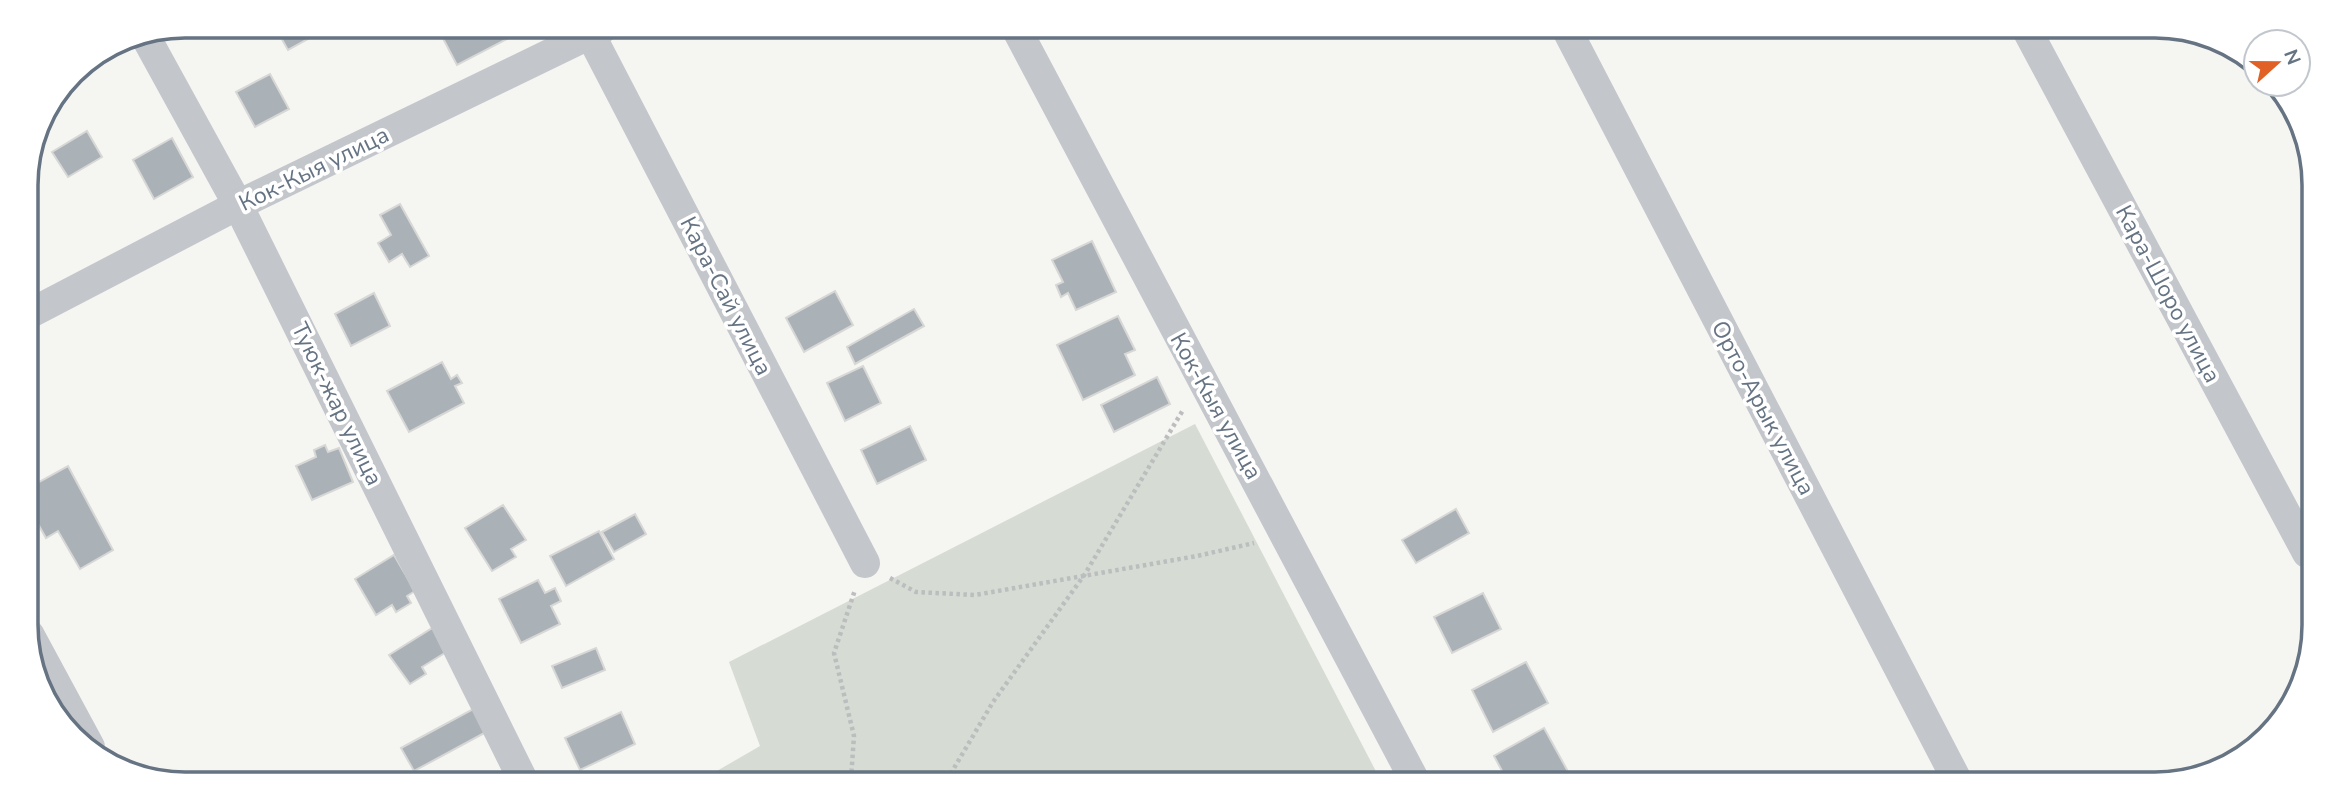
<svg xmlns="http://www.w3.org/2000/svg" width="2340" height="811" font-family="'Nunito Sans',sans-serif">
  <style>
    .green { fill: #d6dcd3 }
    .building { fill: #aab1b7; stroke: #d7d7d5; stroke-width: 2 }
    .lines { fill: none; stroke-linecap: round; stroke-linejoin: round }
    .path { stroke: #bbbdbf; stroke-width: 4.5; stroke-dasharray: 3.5 3.5; stroke-linecap: butt }
    .street { stroke: #c3c6ca; stroke-width: 30 }
    .labels { text-anchor: middle; dominant-baseline: central; stroke-width: 7; stroke-linejoin: round; paint-order: stroke }
    .street-label { font-size: 23px; fill: #657383; stroke: #fff }
    .rim { fill: none; stroke: #657383; stroke-width: 3.5 }
  </style>
  <rect width="100%" height="100%" fill="#f5f5f2"/>
  <!-- green -->
  <polygon class="green" points="1195,424 1381,781 703,779 760,746 729,662"/>
  <!-- building -->
  <g class="building">
    <polygon points="275,27 315,27 319,33 288,50"/>
    <polygon points="437,27 528,28 457,65"/>
    <polygon points="270,74 289,109 255,127 236,92"/>
    <polygon points="87,131 102,157 68,177 52,152"/>
    <polygon points="172,138 193,177 154,199 133,160"/>
    <polygon points="400,204 429,256 410,267 402,254 389,262 378,243 391,235 380,215"/>
    <polygon points="1092,241 1116,292 1076,310 1068,293 1061,297 1056,285 1063,282 1052,260"/>
    <polygon points="835,291 853,325 804,352 786,318"/>
    <polygon points="374,293 390,326 351,346 335,314"/>
    <polygon points="914,309 924,326 855,364 847,347"/>
    <polygon points="1118,316 1135,350 1125,354 1135,375 1083,400 1057,345"/>
    <polygon points="442,362 451,379 457,375 462,383 455,386 464,403 409,432 387,391"/>
    <polygon points="863,366 881,403 845,421 827,383"/>
    <polygon points="1157,377 1170,404 1114,432 1101,405"/>
    <polygon points="910,426 926,460 877,484 861,450"/>
    <polygon points="325,445 328,452 339,448 353,482 312,500 296,466 316,457 314,450"/>
    <polygon points="68,466 113,550 80,569 58,531 46,538 28,506 28,488"/>
    <polygon points="503,505 526,540 511,549 516,557 492,571 465,528"/>
    <polygon points="1456,509 1469,533 1416,563 1402,540"/>
    <polygon points="635,514 646,534 614,552 602,532"/>
    <polygon points="599,531 614,559 566,586 550,556"/>
    <polygon points="394,555 415,591 407,596 411,603 396,612 392,605 376,615 355,579"/>
    <polygon points="538,580 545,593 555,588 561,601 551,606 560,624 521,643 499,599"/>
    <polygon points="1483,593 1501,629 1452,653 1434,617"/>
    <polygon points="434,627 448,651 422,667 426,674 410,684 389,655"/>
    <polygon points="596,648 605,670 562,688 552,666"/>
    <polygon points="1526,662 1548,703 1493,732 1472,690"/>
    <polygon points="475,708 488,731 414,771 401,748"/>
    <polygon points="621,712 635,744 580,770 565,738"/>
    <polygon points="1544,728 1571,777 1562,782 1508,782 1494,756"/>
  </g>
  <g class="lines">
    <!-- path -->
    <g class="path">
      <polyline points="890,578 916,592 975,595 1197,556 1254,543"/>
      <polyline points="851,779 854,736 834,653 855,590"/>
      <polyline points="947,780 993,702 1085,574 1183,410"/>
    </g>
    <!-- street -->
    <g class="street">
      <polyline points="587,28 865,563"/>
      <polyline points="1017,30 1415,781"/>
      <polyline points="1568,32 1959,784"/>
      <polyline points="144,34 238,205 522,778"/>
      <polyline points="2029,34 2307,553"/>
      <polyline points="27,315 238,205 603,28"/>
      <polyline points="29,634 90,747"/>
    </g>
  </g>
  <g class="labels">
    <!-- street labels -->
    <g class="street-label">
      <text transform="translate(314 169) rotate(-26)">Кок-Кыя улица</text>
      <text transform="translate(2168 294) rotate(62)">Кара-Шоро улица</text>
      <text transform="translate(726 296) rotate(63)">Кара-Сай улица</text>
      <text transform="translate(337 404) rotate(64)">Туюк-жар улица</text>
      <text transform="translate(1216 406) rotate(61)">Кок-Кыя улица</text>
      <text transform="translate(1763 408) rotate(62)">Орто-Арык улица</text>
    </g>
  </g>
  <!-- crop -->
  <path d="M0 0H2340V811H0ZM185 38H2155A147 147 0 0 1 2302 185V625A147 147 0 0 1 2155 772H185A147 147 0 0 1 38 625V185A147 147 0 0 1 185 38Z" fill="#fff" fill-rule="evenodd"/>
  <path class="rim" d="M185 38H2155A147 147 0 0 1 2302 185V625A147 147 0 0 1 2155 772H185A147 147 0 0 1 38 625V185A147 147 0 0 1 185 38Z"/>
  <!-- north arrow -->
  <g transform="translate(2277 63) rotate(69)"><circle r="33" fill="#ffffff" stroke="#c1c7cd" stroke-width="2"/>
  <path d="M0-5L12 26L0 18L-12 26Z" fill="#e16026"/>
  <text y="-10" font-size="19" font-weight="bold" text-anchor="middle" fill="#657383">N</text>
  </g>
</svg>
